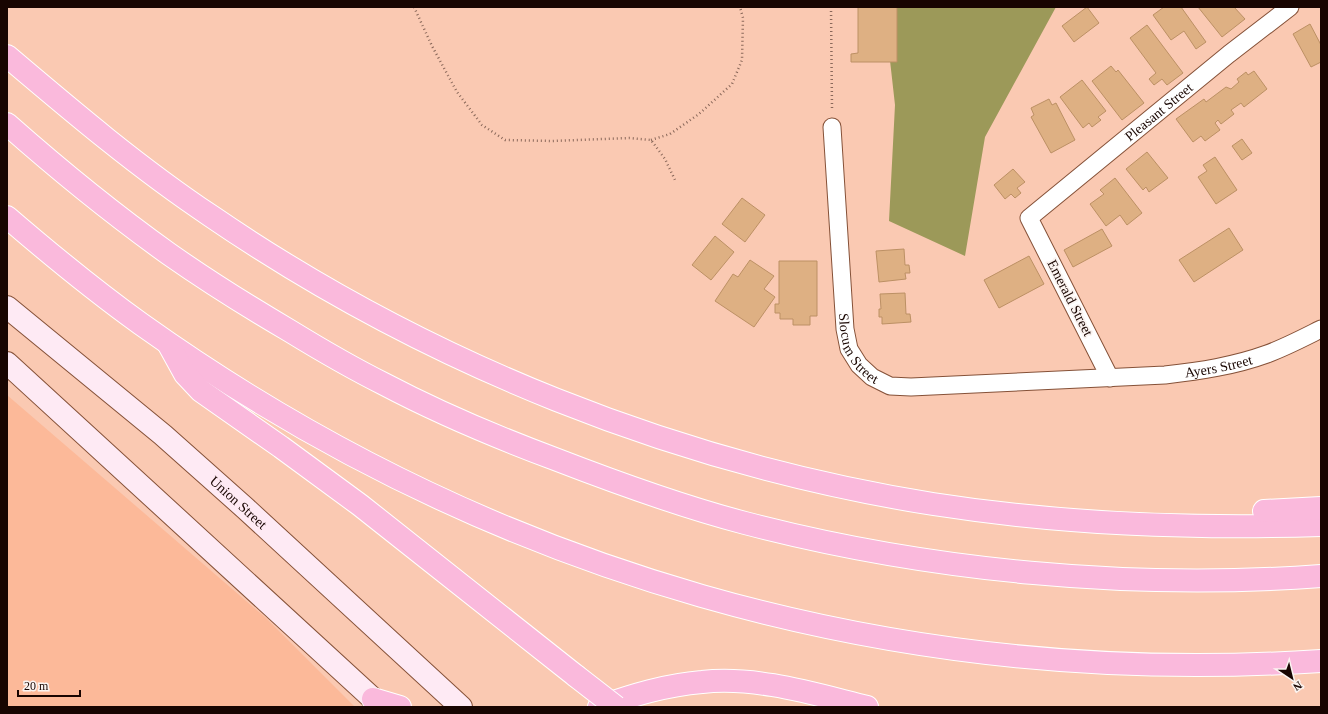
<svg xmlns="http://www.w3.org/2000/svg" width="1328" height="714" font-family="'Times New Roman',serif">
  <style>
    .built { fill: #fcb999 }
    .forest { fill: #9c9959 }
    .building { fill: #deb083; stroke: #bc9064 }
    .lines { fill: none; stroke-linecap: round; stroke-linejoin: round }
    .street-casing { stroke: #855138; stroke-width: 19 }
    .secondary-casing { stroke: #855138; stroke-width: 24 }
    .highway-casing { stroke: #fff; stroke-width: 24 }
    .path { stroke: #8a685a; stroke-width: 2.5; stroke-dasharray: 1 3; stroke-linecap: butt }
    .street { stroke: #fff; stroke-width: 17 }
    .secondary { stroke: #feeaf4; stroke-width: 22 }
    .highway { stroke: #fab9dc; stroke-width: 22 }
    .highway-bridge-casing { stroke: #fff; stroke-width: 24; stroke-linecap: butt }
    .highway-bridge { stroke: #fab9dc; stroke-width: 22 }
    .labels { text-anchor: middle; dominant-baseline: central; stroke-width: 3.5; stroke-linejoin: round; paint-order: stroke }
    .street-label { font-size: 14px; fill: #180501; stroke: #fbf4f1 }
  </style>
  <rect width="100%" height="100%" fill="#fac9b2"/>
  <!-- built -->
  <polygon class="built" points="7,395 266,618 355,707 7,707"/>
  <!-- forest -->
  <polygon class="forest" points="884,7 1056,7 985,137 965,256 889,221 895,105"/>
  <!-- building -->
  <g class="building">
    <polygon points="858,7 897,7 897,62 851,62 851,54 858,53"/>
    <polygon points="1087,7 1099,23 1074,42 1062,26"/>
    <polygon points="1164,7 1181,7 1206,42 1196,49 1184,31 1171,40 1153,15"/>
    <polygon points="1198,7 1234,7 1245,19 1222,37"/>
    <polygon points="1310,24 1321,45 1321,62 1311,67 1293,34"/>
    <polygon points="1147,25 1183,73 1167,85 1162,79 1154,85 1149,79 1156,73 1130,38"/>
    <polygon points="1111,66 1116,72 1118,70 1144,103 1122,120 1092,81"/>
    <polygon points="1254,71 1267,89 1244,107 1241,103 1231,110 1234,114 1221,124 1218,120 1215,123 1220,130 1205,141 1201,136 1193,142 1176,119 1204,99 1206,102 1226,87 1231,89 1239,82 1237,79 1246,72 1248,75"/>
    <polygon points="1082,80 1106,111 1098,117 1101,120 1092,127 1089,123 1083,128 1060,97"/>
    <polygon points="1049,99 1052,105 1056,103 1075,140 1051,153 1031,117 1034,115 1031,108"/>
    <polygon points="1242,139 1252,153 1242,160 1232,146"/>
    <polygon points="1147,152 1168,178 1149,192 1146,187 1143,190 1126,169"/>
    <polygon points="1215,157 1237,190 1216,204 1198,177 1207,171 1203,165"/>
    <polygon points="1013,169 1025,182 1017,188 1021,193 1015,198 1011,194 1005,199 994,185"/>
    <polygon points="1115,178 1142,213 1127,225 1120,215 1106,226 1090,204 1104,194 1100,190"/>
    <polygon points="742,198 765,215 745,242 722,224"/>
    <polygon points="1229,228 1243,250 1194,282 1179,260"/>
    <polygon points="1102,229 1112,246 1073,267 1064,250"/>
    <polygon points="715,236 734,252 711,280 692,265"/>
    <polygon points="904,249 905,265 909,265 910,273 905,273 906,279 879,282 876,251"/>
    <polygon points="1029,256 1044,284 999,308 984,280"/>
    <polygon points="750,260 774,276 764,289 775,297 754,327 715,301 733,274 738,277"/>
    <polygon points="779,261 817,261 817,316 810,316 810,325 793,325 793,319 780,319 780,313 775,313 775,304 779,304"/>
    <polygon points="905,293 906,314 910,314 911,322 882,324 882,317 879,317 879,309 881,309 880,294"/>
  </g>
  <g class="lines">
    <!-- street casing -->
    <g class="street-casing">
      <g id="street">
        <path id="s1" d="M 832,127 L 845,329 L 849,349 L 859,365 L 872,377 L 890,386 L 911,387 L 1165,375 C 1200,371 1234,366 1267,354 C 1286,347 1303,338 1321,329"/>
        <path id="s2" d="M 1110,378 L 1029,218 L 1229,54 L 1290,7"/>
      </g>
    </g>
    <!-- secondary casing -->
    <g class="secondary-casing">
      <g id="secondary">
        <path id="s3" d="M 7,307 L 163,435 L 245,508 L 461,707"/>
        <polyline points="7,363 382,707"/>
      </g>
    </g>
    <!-- highway casing -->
    <g class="highway-casing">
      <g id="highway">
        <path d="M 7,56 C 73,112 139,168 211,216 C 426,363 676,463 933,504 C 1061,524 1192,529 1321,525"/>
        <path d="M 7,124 C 59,170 113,214 169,254 C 209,282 249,307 290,331 C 321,350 352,368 384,384 C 439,413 496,437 555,459 C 617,483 680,506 745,523 C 929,571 1131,590 1321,576"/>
        <path d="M 7,217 C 50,254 95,291 141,324 C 489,572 895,689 1321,661"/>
        <polyline points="169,345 185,374 201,391 281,447 360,505 576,676"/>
        <polyline points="1264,511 1321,508"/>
        <polyline points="373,699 400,707"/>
        <path d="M 599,707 C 633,695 666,685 702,682 C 757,676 814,694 867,707"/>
      </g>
    </g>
    <!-- path -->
    <g class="path">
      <polyline points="414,7 432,46 457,92 482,125 505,140 552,141 629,138 651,140 665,159 675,180"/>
      <polyline points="831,7 832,108"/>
      <polyline points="651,140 670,134 699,114 732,84 742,60 743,18 740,7"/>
    </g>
    <!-- street -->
    <use href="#street" class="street"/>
    <!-- secondary -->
    <use href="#secondary" class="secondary"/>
    <!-- highway -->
    <use href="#highway" class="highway"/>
    <!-- highway-bridge casing -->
    <g class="highway-bridge-casing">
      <polyline id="highway-bridge" points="576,676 616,707"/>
    </g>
    <!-- highway-bridge -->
    <use href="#highway-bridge" class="highway-bridge"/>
  </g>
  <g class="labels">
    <!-- street labels -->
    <g class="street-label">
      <text stroke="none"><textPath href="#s2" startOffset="347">Pleasant Street</textPath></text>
      <text transform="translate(1070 298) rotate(63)">Emerald Street</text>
      <text stroke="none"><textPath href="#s1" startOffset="226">Slocum Street</textPath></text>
      <text stroke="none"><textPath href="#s1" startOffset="609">Ayers Street</textPath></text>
      <text stroke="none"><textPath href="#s3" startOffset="303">Union Street</textPath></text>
    </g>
  </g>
  <!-- border -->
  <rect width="1328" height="714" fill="none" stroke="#180501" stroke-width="16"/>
  <!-- north arrow -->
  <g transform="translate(1292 678) rotate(145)" stroke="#fbf4f1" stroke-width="3" paint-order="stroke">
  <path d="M0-3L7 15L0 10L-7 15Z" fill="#180501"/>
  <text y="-6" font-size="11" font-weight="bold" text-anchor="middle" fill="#180501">N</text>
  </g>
  <!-- scale -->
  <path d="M18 690v6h62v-6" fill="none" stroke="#180501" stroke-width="2"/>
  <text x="24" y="690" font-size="12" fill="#180501" stroke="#fbf4f1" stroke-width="3" paint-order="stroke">20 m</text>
</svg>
